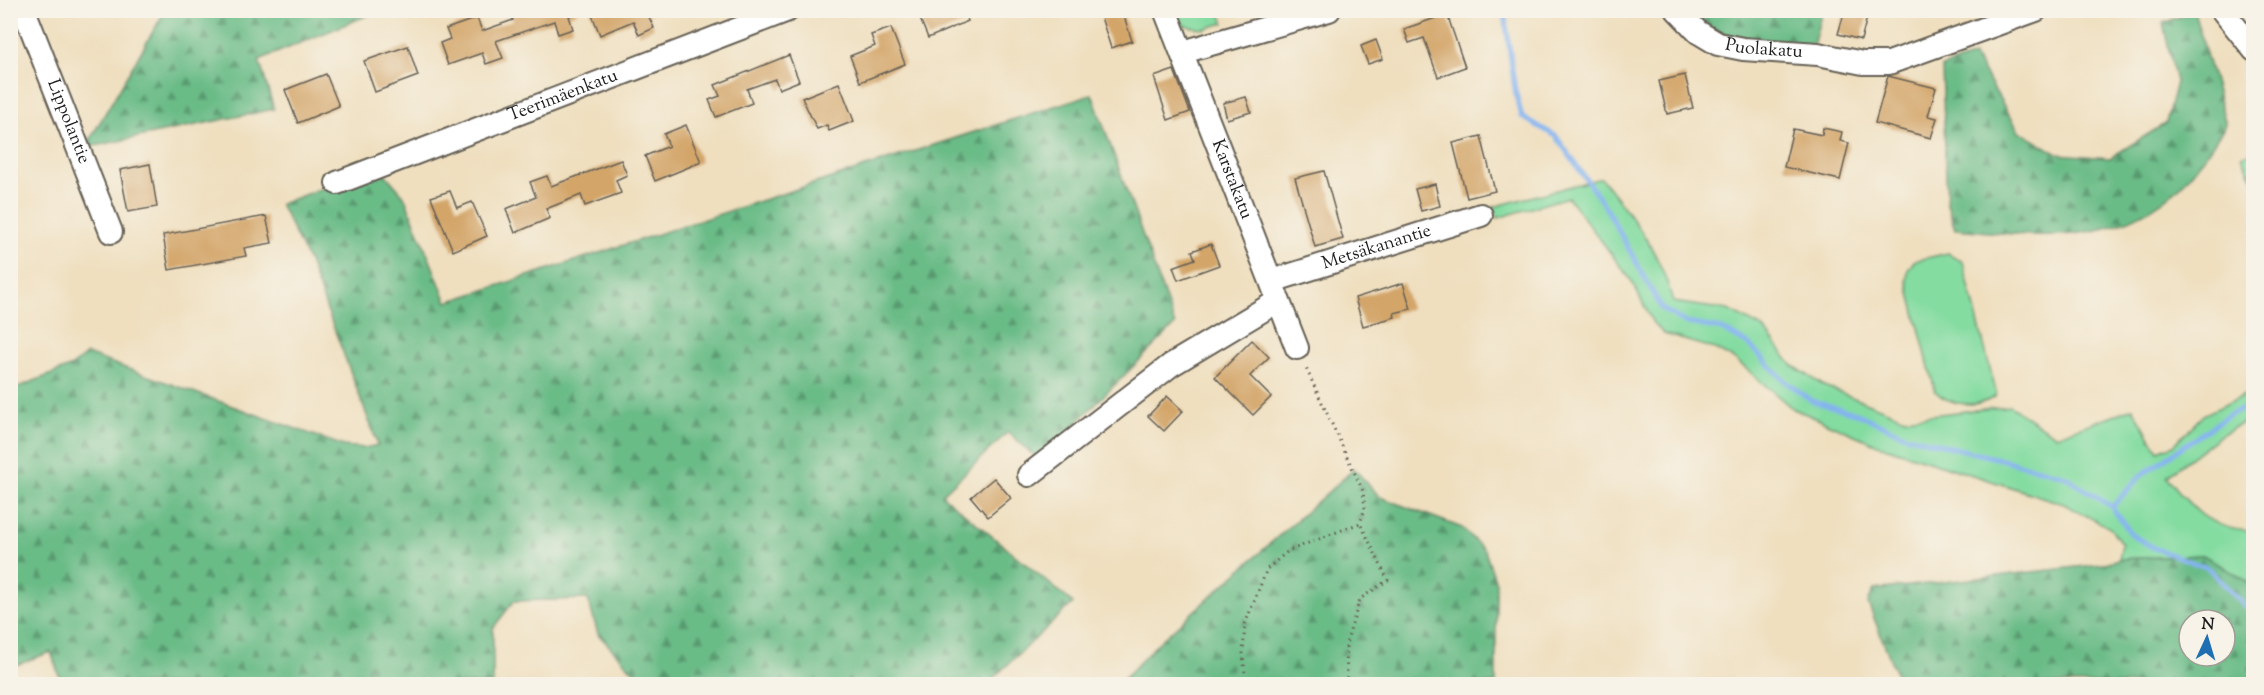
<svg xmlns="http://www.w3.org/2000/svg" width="2264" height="695" font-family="'Sorts Mill Goudy',serif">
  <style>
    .grass { fill: #84dca1; stroke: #507c5e; stroke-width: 1.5 }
    .forest { fill: url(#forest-firs); stroke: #446c52; stroke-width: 1.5; fill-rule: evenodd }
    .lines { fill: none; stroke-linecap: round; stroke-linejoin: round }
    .stream { stroke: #84b4ef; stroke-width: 5 }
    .building { fill: #d3a569 }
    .minor-casing { stroke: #666055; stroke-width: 26 }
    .path { stroke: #666055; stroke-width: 3; stroke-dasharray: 1.5 4.5; stroke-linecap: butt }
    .minor { stroke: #fff; stroke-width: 22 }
    .labels { text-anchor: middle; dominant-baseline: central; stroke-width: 4.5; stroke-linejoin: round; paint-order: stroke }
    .street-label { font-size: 18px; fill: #1c1c1c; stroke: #f7f3e8 }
  </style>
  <defs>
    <pattern id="forest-firs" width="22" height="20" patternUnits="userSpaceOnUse" patternTransform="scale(1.5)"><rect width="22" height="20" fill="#6bbc87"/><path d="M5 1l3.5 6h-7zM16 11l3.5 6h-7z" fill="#57986e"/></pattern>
  </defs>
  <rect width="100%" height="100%" fill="#f7f3e8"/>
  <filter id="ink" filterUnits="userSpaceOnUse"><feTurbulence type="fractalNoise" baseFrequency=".0167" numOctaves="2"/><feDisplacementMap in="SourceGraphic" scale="12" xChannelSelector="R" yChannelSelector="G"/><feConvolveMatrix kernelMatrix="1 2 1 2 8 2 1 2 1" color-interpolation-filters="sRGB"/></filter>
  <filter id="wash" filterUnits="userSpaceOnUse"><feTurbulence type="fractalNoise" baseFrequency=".008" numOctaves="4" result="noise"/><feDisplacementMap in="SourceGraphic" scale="24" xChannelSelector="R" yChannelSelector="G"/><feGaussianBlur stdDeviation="1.35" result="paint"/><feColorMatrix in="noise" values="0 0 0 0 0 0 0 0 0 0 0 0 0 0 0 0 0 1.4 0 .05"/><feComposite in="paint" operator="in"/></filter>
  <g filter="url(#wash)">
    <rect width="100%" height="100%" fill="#efdfbf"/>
    <!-- grass -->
    <g class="grass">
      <polygon points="1178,11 1219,11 1224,23 1203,29 1183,25"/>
      <polygon points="2253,152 2253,180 2242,156"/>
      <path d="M 1601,178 C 1633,218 1661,252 1673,302 L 1728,310 L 1763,328 L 1792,365 L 1824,386 L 1905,418 L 2010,406 L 2056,436 L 2133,408 L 2158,451 L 2174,445 L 2203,415 L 2253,391 L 2253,417 L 2221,435 L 2167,476 C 2191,509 2210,530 2253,531 L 2253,585 L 2203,555 L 2119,559 L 2122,544 L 2110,528 L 2064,504 L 1878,445 L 1792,408 L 1737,361 L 1715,349 L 1664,334 L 1653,323 L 1631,280 L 1568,197 L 1498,218 L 1493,207 Z"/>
      <path d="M 1948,253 L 1963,262 L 1996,392 L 1995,397 C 1977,408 1949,406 1935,391 L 1907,281 L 1908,270 L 1914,261 Z"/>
    </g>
    <!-- forest -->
    <g class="forest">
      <polygon points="165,11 378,11 259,60 274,109 85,148"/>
      <path d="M 1688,11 L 1822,11 L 1813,46 C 1773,42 1717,44 1688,11 Z"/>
      <path d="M 2194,11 L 2226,124 C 2210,148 2195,174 2173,193 C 2108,248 2033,236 1955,229 L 1947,204 L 1942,67 L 1974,56 L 2019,131 L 2058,154 L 2110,158 L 2166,123 L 2176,82 L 2163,23 Z"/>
      <polygon points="1092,94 1175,325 1039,460 1008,432 942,495 1073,603 987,684 637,684 636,674 598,634 588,599 514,601 493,628 493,684 62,684 51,652 11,667 11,390 72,366 87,354 344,446 364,448 378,445 309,262 280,204 379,167 404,196 447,302"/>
      <polygon points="1354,469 1380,497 1462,528 1485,551 1496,583 1496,684 1119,684 1157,644"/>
      <path d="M 2203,555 L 2253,585 L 2253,684 L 1900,684 L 1868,603 L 1874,590 L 2102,564 L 2119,559 ZM 2189,620 L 2225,620 L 2225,656 L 2189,656 Z"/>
    </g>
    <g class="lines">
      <!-- stream -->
      <g class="stream">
        <polyline points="1504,10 1515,90 1522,117 1556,136 1606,208 1662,309 1687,323 1722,329 1748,344 1785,381 1812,401 1855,413 1907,436 2063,475 2112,507 2132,535 2154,548 2208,568 2254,615"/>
        <polyline points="2112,507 2140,476 2230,414 2254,405"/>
      </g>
    </g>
    <g id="blocks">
      <!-- building -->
      <g class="building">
        <polygon points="509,10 577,10 577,13 569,16 573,29 558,34 554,21 496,41 503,58 486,64 482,53 448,65 440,43 450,39 446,29 477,18 482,31 513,20"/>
        <polygon points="590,10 657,10 657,11 648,15 654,28 639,35 633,21 600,35"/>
        <polygon points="928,10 964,10 968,21 928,38 918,14"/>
        <polygon points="1111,10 1122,10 1132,41 1111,48 1100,14"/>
        <polygon points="1845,10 1869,10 1861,40 1838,34"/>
        <polygon points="1447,14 1465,67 1438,77 1424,38 1409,43 1404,29"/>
        <polygon points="891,28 905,64 860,82 850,56 875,46 871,35"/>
        <polygon points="1376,40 1383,59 1368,64 1361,46"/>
        <polygon points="408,46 418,76 375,92 364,61"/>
        <polygon points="789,55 799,81 779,89 775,79 747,89 752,103 716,117 709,100 720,96 715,85"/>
        <polygon points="1174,70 1190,112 1168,120 1154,77"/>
        <polygon points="326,74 339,106 298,123 285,90"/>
        <polygon points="1685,75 1693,108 1667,114 1659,81"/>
        <polygon points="1888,76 1936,88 1928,116 1937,118 1931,138 1875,123"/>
        <polygon points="839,83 854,121 829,131 827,125 817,129 802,98"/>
        <polygon points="1246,97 1251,112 1227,119 1223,103"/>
        <polygon points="686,125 701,162 655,181 645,156 669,146 664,134"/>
        <polygon points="1823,128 1842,132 1840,141 1849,143 1840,180 1784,167 1793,129 1822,135"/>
        <polygon points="1481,136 1495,191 1467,198 1453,143"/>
        <polygon points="621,160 627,175 616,180 621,193 585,206 581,195 546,209 550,218 515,233 506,209 536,197 530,182 547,176 551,186"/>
        <polygon points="150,164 157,207 128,212 120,170"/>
        <polygon points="1324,171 1343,239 1315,247 1295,178"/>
        <polygon points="1435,184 1440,206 1421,211 1415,189"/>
        <polygon points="450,191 457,208 472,202 487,236 453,251 431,197"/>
        <polygon points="266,216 272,243 244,248 246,256 169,270 163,235"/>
        <polygon points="1211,244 1219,265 1178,280 1173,267 1195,259 1192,251"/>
        <polygon points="1403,283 1411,309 1394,313 1395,317 1363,326 1355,298"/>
        <polygon points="1252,340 1269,357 1250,376 1271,397 1253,415 1215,377"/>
        <polygon points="1167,396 1183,411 1164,431 1148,416"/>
        <polygon points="994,478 1011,498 988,517 971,497"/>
      </g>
    </g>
  </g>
  <g filter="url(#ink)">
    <use href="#blocks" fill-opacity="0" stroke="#666055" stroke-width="1.5"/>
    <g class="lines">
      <!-- minor casing -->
      <g class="minor-casing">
        <g id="minor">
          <path id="s1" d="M 24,10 L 111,232"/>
          <path id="s2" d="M 1165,10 L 1297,348"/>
          <path id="s3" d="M 1677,10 L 1698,32 L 1718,44 L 1743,49 L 1818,54 L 1863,63 L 1889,63 L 2036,10"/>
          <polyline points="2222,10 2254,50"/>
          <polyline points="1183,52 1329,10"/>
          <path id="s4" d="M 337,183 L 788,10"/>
          <path id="s5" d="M 1272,281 L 1481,215"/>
          <polyline points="1029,475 1171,365 1278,301"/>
        </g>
      </g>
      <!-- path -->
      <g class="path">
        <polyline points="1246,684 1243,653 1245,624 1267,569 1288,551 1360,523 1365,509 1363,491 1305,366"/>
        <polyline points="1347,684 1346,644 1360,599 1388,580 1360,523"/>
        <polyline points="2246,684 2254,662"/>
      </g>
      <!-- minor -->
      <use href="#minor" class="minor"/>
    </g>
  </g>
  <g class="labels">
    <!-- street labels -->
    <g class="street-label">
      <text stroke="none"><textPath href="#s3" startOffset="100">Puolakatu</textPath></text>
      <text stroke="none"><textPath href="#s4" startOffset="242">Teerimäenkatu</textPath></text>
      <text stroke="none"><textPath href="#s1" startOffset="120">Lippolantie</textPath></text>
      <text stroke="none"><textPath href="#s2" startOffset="182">Karstakatu</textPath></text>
      <text stroke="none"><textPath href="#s5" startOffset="110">Metsäkanantie</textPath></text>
    </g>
  </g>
  <!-- margin -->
  <rect width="2264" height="695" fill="none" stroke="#f7f3e8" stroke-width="36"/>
  <!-- north arrow -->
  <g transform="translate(2207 638) rotate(4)"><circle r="28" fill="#f7f3e8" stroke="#9f9d96" stroke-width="1.5"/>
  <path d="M0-4.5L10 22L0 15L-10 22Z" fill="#1f6fb2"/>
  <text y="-9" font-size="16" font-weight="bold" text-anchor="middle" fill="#1c1c1c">N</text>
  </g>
</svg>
